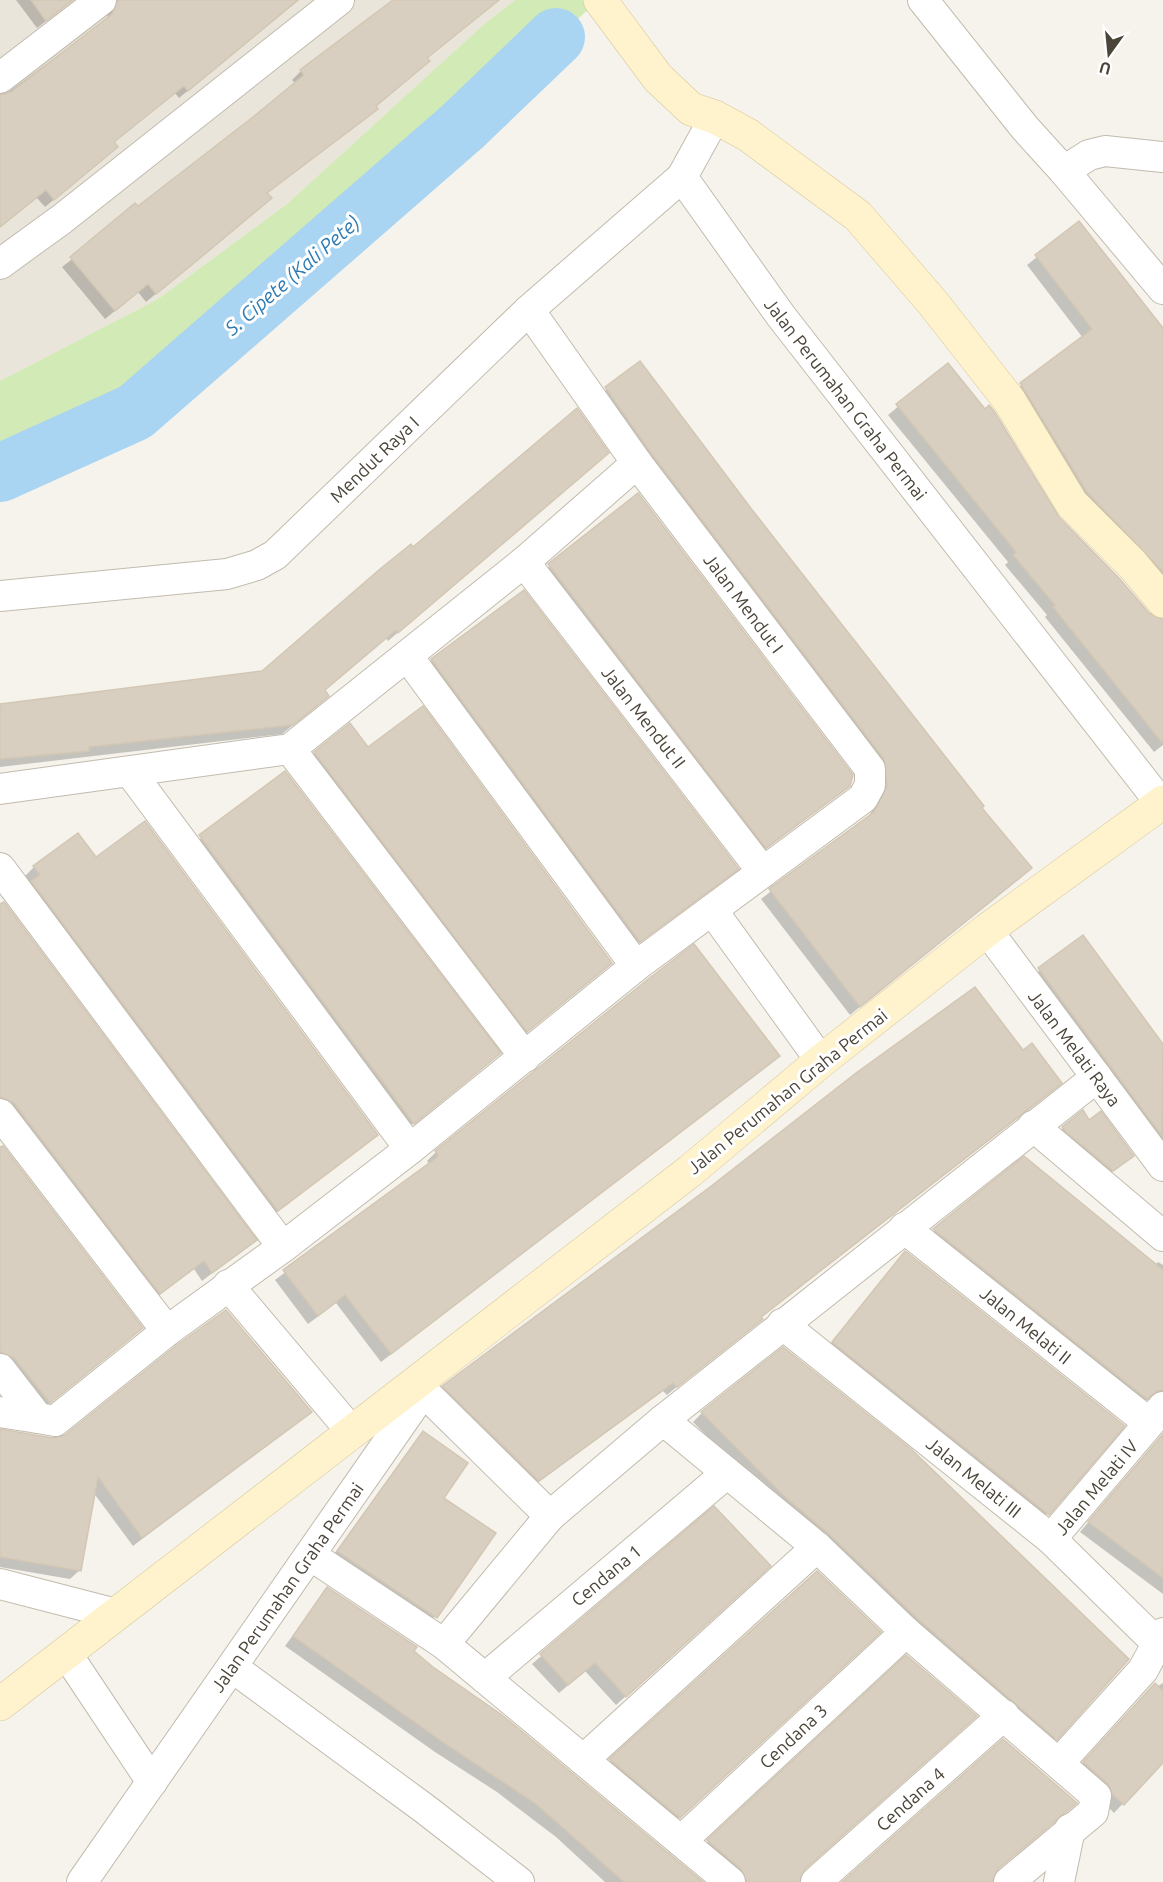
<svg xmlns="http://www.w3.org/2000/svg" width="1163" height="1882" font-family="Ubuntu,sans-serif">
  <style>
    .residential { fill: #eae5da }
    .grass { fill: #d2eab5 }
    .shadow { fill: #0003 }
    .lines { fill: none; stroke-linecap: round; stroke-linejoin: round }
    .river { stroke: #a9d4f2; stroke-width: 58 }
    .building { fill: #d8cfc1; stroke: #d3c7b4; stroke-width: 1.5 }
    .street-casing { stroke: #c2bbae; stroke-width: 32 }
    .secondary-casing { stroke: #d6c79b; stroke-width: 34 }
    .street { stroke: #fff; stroke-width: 30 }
    .secondary { stroke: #fff3cd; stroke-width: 33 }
    .labels { text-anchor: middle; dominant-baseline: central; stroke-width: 6; stroke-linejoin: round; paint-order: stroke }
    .street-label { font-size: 18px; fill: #4b4439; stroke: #fff }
    .water-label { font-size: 20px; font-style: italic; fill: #2e7ab2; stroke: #fff }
  </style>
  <rect width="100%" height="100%" fill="#f6f3ec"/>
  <!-- residential -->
  <polygon class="residential" points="0,0 515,0 482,26 287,204 158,299 0,381"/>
  <!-- grass -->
  <polygon class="grass" points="515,0 599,0 135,412 0,473 0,381 158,299 287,204 482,26"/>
  <!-- shadow -->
  <g class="shadow">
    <polygon points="16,0 73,0 37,28"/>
    <polygon points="110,0 299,0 179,98 175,93 113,143 108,155 45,207 37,198 0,227 0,96 3,96 107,19"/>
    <polygon points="395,0 494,0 474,20 426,59 375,107 367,117 266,194 261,207 146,302 138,292 105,319 62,267 296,84 292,80 301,71"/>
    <polygon points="1079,223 1163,333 1163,592 1078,501 1011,393 1083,338 1027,265"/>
    <polygon points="639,363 980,808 1030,868 850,1015 761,899 868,817 877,803 597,397"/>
    <polygon points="948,365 1058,518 1148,615 1163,621 1163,745 1154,752 1045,617 1047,615 1005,565 1008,562 888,415"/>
    <polygon points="607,453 388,641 386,638 324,691 318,705 282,734 0,767 0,705 263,673 413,549"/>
    <polygon points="638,495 848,786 757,856 540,574"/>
    <polygon points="432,660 737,868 630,950 423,669"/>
    <polygon points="367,749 610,963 518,1040 306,762 315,753"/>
    <polygon points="285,773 499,1053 404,1131 191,846"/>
    <polygon points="96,859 367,1143 268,1219 23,891 31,884 25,876 34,867"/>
    <polygon points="0,906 255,1240 202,1281 194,1269 150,1302 0,1109"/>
    <polygon points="1083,937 1163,1046 1163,1157 1030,978"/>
    <polygon points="1022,1052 1060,1083 1051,1092 760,1318 667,1395 663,1391 529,1489 435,1396 443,1387"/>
    <polygon points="778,1056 381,1362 336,1303 308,1324 275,1280 429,1164 427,1161 436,1152"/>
    <polygon points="1089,1122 1132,1156 1103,1179 1054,1137 1063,1128"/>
    <polygon points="0,1149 141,1328 40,1411 0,1364"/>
    <polygon points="1024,1158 1155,1265 1158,1262 1163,1265 1163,1402 1156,1399 1146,1400 1137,1407 925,1239"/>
    <polygon points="905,1253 1122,1426 1039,1523 824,1352"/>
    <polygon points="310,1411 133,1546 93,1492 80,1570 70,1579 0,1567 0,1429 52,1440"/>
    <polygon points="702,1413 1056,1738 1047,1748 776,1506 693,1422"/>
    <polygon points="423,1433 442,1499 494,1534 427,1627 329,1561"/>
    <polygon points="1163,1434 1163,1594 1080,1532"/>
    <polygon points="714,1508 759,1575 616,1705 585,1671 559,1693 532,1664"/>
    <polygon points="817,1573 870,1641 670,1826 602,1769"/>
    <polygon points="327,1589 411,1653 501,1716 704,1882 605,1882 556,1837 497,1792 435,1752 285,1646"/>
    <polygon points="906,1657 798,1882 735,1882 699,1850"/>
    <polygon points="1163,1683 1163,1761 1114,1813 1075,1772 1146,1694"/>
  </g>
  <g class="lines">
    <!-- river -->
    <polyline class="river" points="0,473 135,412 462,127 556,37"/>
  </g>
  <!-- building -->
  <g class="building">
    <polygon points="31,0 73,0 46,21"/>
    <polygon points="118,0 298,0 188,91 184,86 114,142 118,147 54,200 46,190 0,227 0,95 11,92 112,14"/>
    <polygon points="393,0 499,0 427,58 430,61 376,106 378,109 267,193 272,198 188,268 156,294 148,284 115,311 70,257 135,203 138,206 253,117 304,75 300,70"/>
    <polygon points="1079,221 1163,328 1163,572 1087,492 1020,383 1092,329 1035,255"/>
    <polygon points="640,361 753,511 984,806 982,808 1032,868 860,1007 769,889 874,812 887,786 884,759 651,453 605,387"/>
    <polygon points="948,363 985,409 989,405 994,411 1059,517 1118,577 1149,613 1163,619 1163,744 1053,607 1055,605 1013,555 1016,552 896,404"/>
    <polygon points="577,408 609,453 398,633 396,630 325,690 329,696 293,725 89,747 89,751 0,759 0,704 262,671 380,569 411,544 413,547"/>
    <polygon points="638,493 853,775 850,786 766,848 548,564"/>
    <polygon points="524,590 739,869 640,942 431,659"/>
    <polygon points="423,706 612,963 527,1032 314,752 350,723 368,747"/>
    <polygon points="285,771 501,1053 414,1124 199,835"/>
    <polygon points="145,821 378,1135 278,1211 31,881 40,875 33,866 78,833 96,857"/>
    <polygon points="4,902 257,1240 212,1273 204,1261 160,1294 14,1103 0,1097 0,904"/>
    <polygon points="1083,935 1163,1044 1162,1136 1038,968"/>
    <polygon points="694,944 780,1056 391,1354 345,1295 318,1316 283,1270 436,1158 438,1155 435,1151 647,980"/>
    <polygon points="975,987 1023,1050 1032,1043 1062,1083 761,1317 763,1319 677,1387 673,1383 539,1481 442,1386 710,1187 856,1073"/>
    <polygon points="1083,1110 1089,1120 1101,1111 1134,1156 1113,1171 1065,1131 1062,1127"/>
    <polygon points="3,1146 143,1328 50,1403 14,1358 0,1352 0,1147"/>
    <polygon points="1024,1156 1163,1270 1163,1390 1157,1391 1147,1399 933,1229"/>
    <polygon points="905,1251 1125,1426 1049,1515 832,1342"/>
    <polygon points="226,1310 312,1412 142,1538 98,1477 81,1571 0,1557 0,1429 52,1438 65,1435 177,1345"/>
    <polygon points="783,1347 911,1449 1129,1659 1057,1740 918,1619 829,1534 785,1497 701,1412"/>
    <polygon points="423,1431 468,1463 444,1498 496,1533 437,1618 337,1551"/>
    <polygon points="1163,1434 1163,1578 1088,1522"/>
    <polygon points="714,1506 771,1566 626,1697 595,1663 568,1685 540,1654"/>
    <polygon points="817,1571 881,1632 680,1818 609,1759"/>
    <polygon points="327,1587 417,1647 414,1651 433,1667 502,1715 703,1882 624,1882 536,1804 444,1743 293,1636"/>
    <polygon points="906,1655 977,1716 805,1869 799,1882 747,1882 741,1869 707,1840"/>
    <polygon points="1155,1683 1163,1691 1163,1763 1124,1805 1113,1795 1107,1783 1083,1762"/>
    <polygon points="1003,1739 1077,1803 998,1869 992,1882 842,1882"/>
  </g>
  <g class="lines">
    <!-- street casing -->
    <g class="street-casing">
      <g id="street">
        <polyline points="923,0 1025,128 1064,171"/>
        <polyline points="0,78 101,0"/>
        <polyline points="715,117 682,177 781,316 1163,806"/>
        <polyline points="1163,157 1105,151 1089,155 1064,171 1163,289"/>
        <polyline points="0,264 62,219 339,0"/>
        <polyline points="524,562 763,872"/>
        <polyline points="0,596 227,574 257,565 275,555 529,310 682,177"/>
        <polyline points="408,657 636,966"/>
        <polyline points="290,749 525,1057"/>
        <polyline points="131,773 410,1149"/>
        <polyline points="0,789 290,749 524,562 637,463"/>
        <polyline points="0,868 283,1247"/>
        <polyline points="712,910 821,1061"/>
        <polyline points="987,930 1163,1166"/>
        <polyline points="0,1114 167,1331"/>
        <polyline points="1033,1126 1163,1236"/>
        <polyline points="904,1228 1149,1423"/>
        <polyline points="228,1285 352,1432"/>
        <polyline points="782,1324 1051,1539 1156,1642"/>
        <polyline points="0,1369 38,1418 55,1421 167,1331 283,1247 410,1149 636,966 863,798 870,785 870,769 637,463 529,310"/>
        <polyline points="415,1383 550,1516"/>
        <polyline points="0,1412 38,1418"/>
        <polyline points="663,1420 817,1547 906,1632 1096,1796 1093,1812 1009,1882"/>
        <polyline points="1051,1539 1163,1407"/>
        <polyline points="310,1555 444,1644 730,1882"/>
        <polyline points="0,1584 116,1614"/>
        <polyline points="444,1644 550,1516 663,1420 1097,1077"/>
        <polyline points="66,1653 152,1782"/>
        <polyline points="232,1667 425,1809 519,1882"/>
        <polyline points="485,1678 727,1473"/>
        <polyline points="583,1760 817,1547"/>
        <polyline points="1059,1763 1143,1670 1163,1633"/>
        <polyline points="681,1841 906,1632"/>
        <polyline points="82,1882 423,1392"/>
        <polyline points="816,1882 1004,1715"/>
        <polyline points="1059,1882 1070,1829"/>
      </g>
    </g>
    <!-- secondary casing -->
    <g class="secondary-casing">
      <g id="secondary">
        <polyline points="600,0 658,78 691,109 715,117 748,135 858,216 933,303 1009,400 1072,504 1132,564 1163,601"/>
        <polyline points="0,1704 690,1171 821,1061 987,930 1163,802"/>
      </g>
    </g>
    <!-- street -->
    <use href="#street" class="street"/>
    <!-- secondary -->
    <use href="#secondary" class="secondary"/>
  </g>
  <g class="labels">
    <!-- street labels -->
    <g class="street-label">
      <text transform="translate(846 399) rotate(52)">Jalan Perumahan Graha Permai</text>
      <text transform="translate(374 459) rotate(-44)">Mendut Raya I</text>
      <text transform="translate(744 603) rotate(53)">Jalan Mendut I</text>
      <text transform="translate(644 717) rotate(52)">Jalan Mendut II</text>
      <text transform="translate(1075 1048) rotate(53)">Jalan Melati Raya</text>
      <text transform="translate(787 1091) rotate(-39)">Jalan Perumahan Graha Permai</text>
      <text transform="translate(1026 1325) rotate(39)">Jalan Melati II</text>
      <text transform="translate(974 1477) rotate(39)">Jalan Melati III</text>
      <text transform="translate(1096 1487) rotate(-50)">Jalan Melati IV</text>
      <text transform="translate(606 1575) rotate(-40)">Cendana 1</text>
      <text transform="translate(287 1587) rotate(-55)">Jalan Perumahan Graha Permai</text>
      <text transform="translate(793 1736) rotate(-43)">Cendana 3</text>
      <text transform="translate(910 1799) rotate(-42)">Cendana 4</text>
    </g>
    <!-- water labels -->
    <g class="water-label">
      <text transform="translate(292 275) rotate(-41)">S. Cipete (Kali Pete)</text>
    </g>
  </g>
  <!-- north arrow -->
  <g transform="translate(1109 54) rotate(195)" stroke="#ffffff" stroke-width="4.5" paint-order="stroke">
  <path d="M0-4.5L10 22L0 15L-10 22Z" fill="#4b4439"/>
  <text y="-9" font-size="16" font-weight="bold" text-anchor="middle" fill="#4b4439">U</text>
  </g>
</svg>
